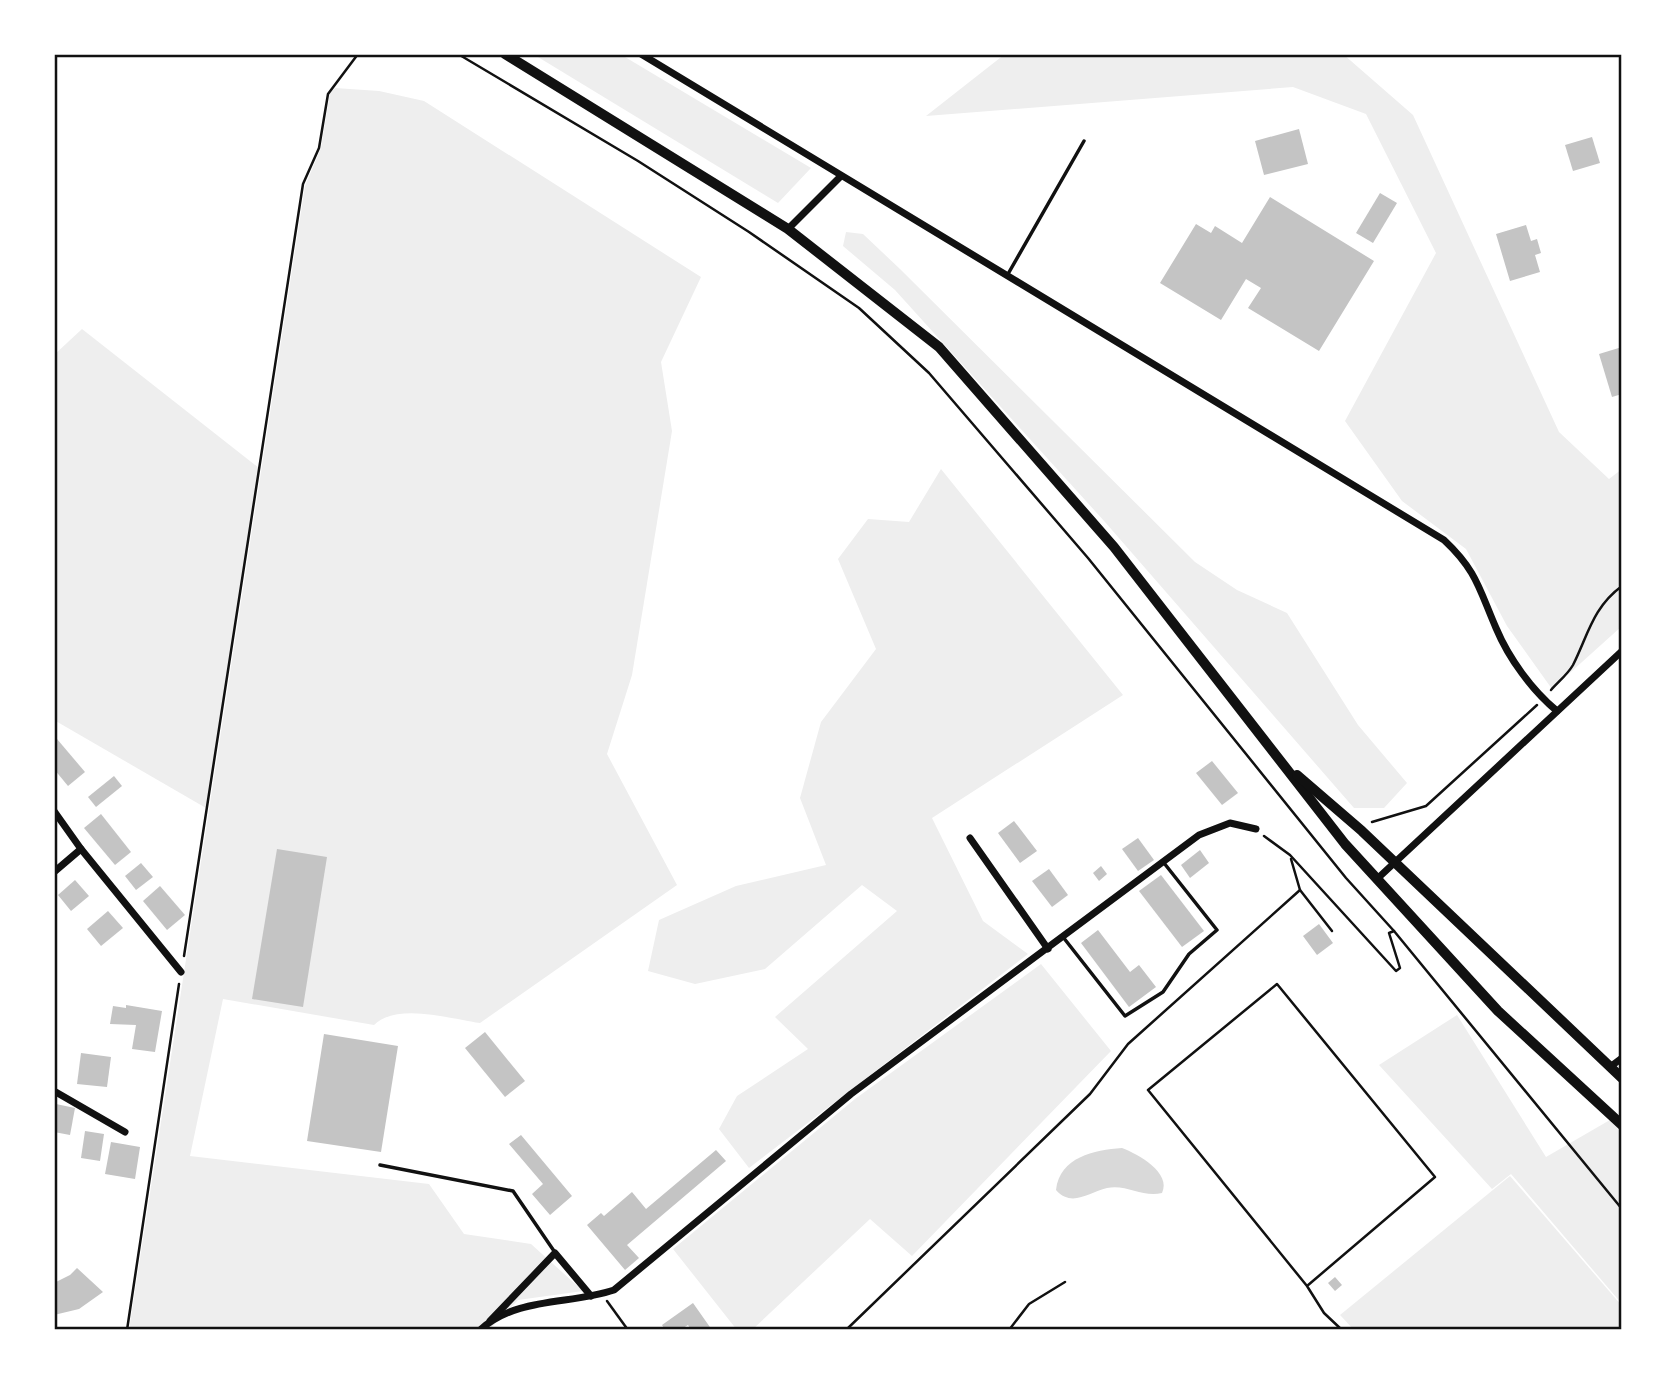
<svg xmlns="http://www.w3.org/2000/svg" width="1676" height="1384" font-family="'Exo 2',sans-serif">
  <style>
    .green { fill: #eee }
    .water { fill: #d9d9d9 }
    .building { fill: #c4c4c4 }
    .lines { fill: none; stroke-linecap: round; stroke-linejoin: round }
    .path { stroke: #111; stroke-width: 2.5 }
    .service { stroke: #111; stroke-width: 3.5 }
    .minor { stroke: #111; stroke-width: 7 }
    .secondary { stroke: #111; stroke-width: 10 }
    .neatline { fill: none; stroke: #111; stroke-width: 2.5 }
  </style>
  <rect width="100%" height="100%" fill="#fff"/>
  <!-- green -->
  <g class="green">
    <polygon points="533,54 620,54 811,168 778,203"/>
    <polygon points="1005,54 1343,54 1413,115 1559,432 1609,479 1622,469 1622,626 1552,689 1507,626 1466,549 1402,501 1345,421 1436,253 1366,114 1293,87 926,116"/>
    <path d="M 335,88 L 379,91 L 424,101 L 701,277 L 661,362 L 672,431 L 632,675 L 607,754 L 677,885 L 480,1023 C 450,1019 398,1002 374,1025 L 223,999 L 190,1156 L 429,1184 L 464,1234 L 531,1244 L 583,1291 L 518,1300 L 489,1330 L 129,1330 L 305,186 L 321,148 L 330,93 Z"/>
    <polygon points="846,232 863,234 900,269 1195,562 1237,590 1287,613 1358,725 1407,783 1384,808 1354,808 1105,522 895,290 843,246"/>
    <polygon points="82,329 259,468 206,808 54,720 54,355"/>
    <polygon points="941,469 1123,695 932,818 983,921 1028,954 749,1168 719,1129 737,1096 808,1049 775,1017 897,911 862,885 765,969 695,984 648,971 659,920 736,886 826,865 800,798 821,722 876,649 838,559 868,519 909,522"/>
    <polygon points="1041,964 1111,1051 912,1256 870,1219 752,1330 737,1330 673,1249 855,1099"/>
    <polygon points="1457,1015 1546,1157 1622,1113 1622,1304 1511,1174 1492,1189 1379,1065"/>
    <polygon points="1510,1176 1622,1306 1622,1330 1354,1330 1340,1315"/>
  </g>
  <!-- water -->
  <path class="water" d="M 1122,1148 C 1138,1154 1172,1173 1162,1193 C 1143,1198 1127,1184 1107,1188 C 1089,1192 1072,1208 1056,1190 C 1060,1157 1094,1150 1122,1148 Z"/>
  <!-- building -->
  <g class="building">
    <polygon points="1299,129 1308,164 1264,175 1255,141"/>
    <polygon points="1592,137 1600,163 1573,171 1565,145"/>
    <polygon points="1380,193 1397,203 1373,243 1356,233"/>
    <polygon points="1270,197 1374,261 1319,351 1248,308 1261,288 1246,279 1221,320 1160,283 1196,224 1211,233 1215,226 1242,243"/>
    <polygon points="1526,225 1531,241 1537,239 1541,253 1535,255 1540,272 1510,281 1496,234"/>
    <polygon points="1622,347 1622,394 1612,397 1599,354"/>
    <polygon points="57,739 85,772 68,786 54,769 54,742"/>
    <polygon points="1212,761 1238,793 1222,805 1196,773"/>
    <polygon points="114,776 122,786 96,807 88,797"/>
    <polygon points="101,814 131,852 115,865 84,828"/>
    <polygon points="1014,821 1037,851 1020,863 998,833"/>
    <polygon points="1138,838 1154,860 1138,871 1122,849"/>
    <polygon points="277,849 327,857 303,1007 252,999"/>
    <polygon points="1200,850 1209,863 1190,878 1181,865"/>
    <polygon points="141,863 153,877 136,890 125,876"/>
    <polygon points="1101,866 1107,874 1099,881 1093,873"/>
    <polygon points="1049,869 1068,895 1052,907 1032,881"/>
    <polygon points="1161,875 1204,931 1182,947 1139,891"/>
    <polygon points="75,880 89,896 71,911 58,895"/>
    <polygon points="160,886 185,915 167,930 143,901"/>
    <polygon points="108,911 123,928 101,946 87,929"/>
    <polygon points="1319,924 1333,943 1317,955 1303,936"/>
    <polygon points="1098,930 1130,972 1139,965 1156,987 1129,1007 1081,943"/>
    <polygon points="126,1005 162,1011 155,1052 132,1049 136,1025 110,1024 113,1006 126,1008"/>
    <polygon points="485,1032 525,1081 505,1097 465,1048"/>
    <polygon points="324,1034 398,1046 381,1152 307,1141"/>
    <polygon points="81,1053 111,1057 107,1087 77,1084"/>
    <polygon points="56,1104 75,1108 70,1135 54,1132"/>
    <polygon points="85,1131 104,1134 100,1161 81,1158"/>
    <polygon points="521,1135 572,1196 550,1215 532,1194 543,1184 509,1144"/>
    <polygon points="111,1142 140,1147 135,1179 105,1174"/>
    <polygon points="716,1150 726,1161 627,1245 639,1258 625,1270 587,1225 601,1213 604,1216 632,1192 646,1209"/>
    <polygon points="77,1268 103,1292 79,1309 54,1315 54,1283 70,1275"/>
    <polygon points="1335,1277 1342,1285 1335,1291 1328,1283"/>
    <polygon points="693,1303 712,1330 691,1330 688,1325 680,1330 665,1330 662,1325"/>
  </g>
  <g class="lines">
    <!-- path -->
    <g class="path">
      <polyline points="458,54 638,161 749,232 859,308 929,373 1088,558 1346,878 1394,931 1622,1209"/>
      <path d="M 1551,690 C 1558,682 1568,674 1573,665 C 1588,635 1593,607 1622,586"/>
      <polyline points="1372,822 1426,806 1537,705"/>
      <polyline points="1264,836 1290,855 1396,971 1400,968 1389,933 1394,931"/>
      <polyline points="1291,859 1300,890 1332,931"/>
      <polyline points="184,956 303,184 319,148 328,94 358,54"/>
      <polyline points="1307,1286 1435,1177 1277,984 1148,1090 1307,1286 1324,1313 1342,1330"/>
      <polyline points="607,1301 628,1330"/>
      <polyline points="127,1330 179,984"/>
      <polyline points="846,1330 1090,1094 1128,1044 1300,890"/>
      <polyline points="1009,1330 1029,1304 1065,1282"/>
    </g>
    <!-- service -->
    <g class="service">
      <polyline points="1008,274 1084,141"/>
      <polyline points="1063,937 1125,1016 1163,992 1189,954 1217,930 1164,863"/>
      <polyline points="380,1165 513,1191 554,1251"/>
    </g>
    <!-- minor -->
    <g class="minor">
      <path d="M 641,54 L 1444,540 C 1477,571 1479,589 1496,628 C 1509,659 1532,690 1557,711"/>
      <polyline points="788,229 841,176"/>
      <polyline points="54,811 81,849 181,972"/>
      <polyline points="970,838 1048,949"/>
      <polyline points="54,872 81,849"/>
      <polyline points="1377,879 1622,651"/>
      <polyline points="1610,1067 1622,1058"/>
      <polyline points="54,1091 125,1132"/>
      <polyline points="490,1321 555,1253 591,1296"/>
      <path d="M 480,1330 C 518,1296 570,1305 614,1290 L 851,1094 L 1199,835 L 1230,823 L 1256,829"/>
    </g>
    <!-- secondary -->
    <g class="secondary">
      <polyline points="505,54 788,229 939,347 1114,547 1345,844 1498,1011 1622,1125"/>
      <polyline points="1297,775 1362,831 1622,1078"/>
    </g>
  </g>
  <!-- border -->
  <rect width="1676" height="1384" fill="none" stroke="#ffffff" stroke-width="112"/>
  <rect x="56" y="56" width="1564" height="1272" class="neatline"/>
</svg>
